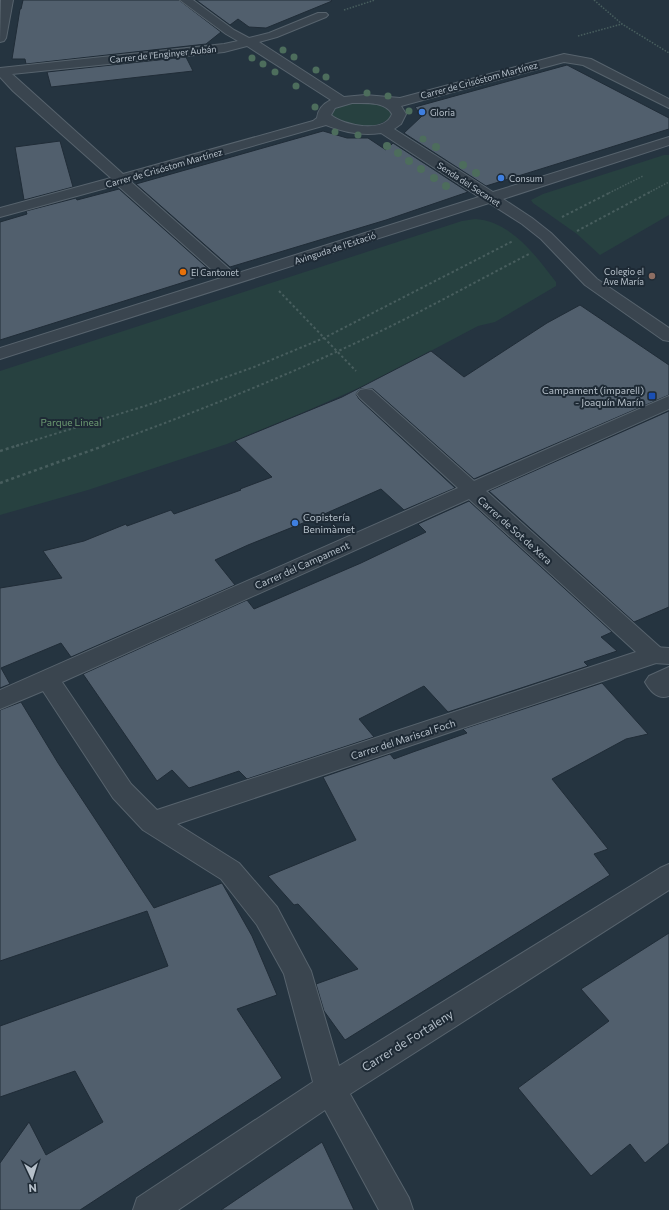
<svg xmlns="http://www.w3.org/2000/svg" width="669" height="1210" font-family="Commissioner,sans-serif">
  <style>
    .green { fill: #274140 }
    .building { fill: #515f6d; stroke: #202c37 }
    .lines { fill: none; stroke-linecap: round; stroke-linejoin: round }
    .pedestrian-casing { stroke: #57636d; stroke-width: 2 }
    .minor-casing { stroke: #57636d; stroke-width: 2 }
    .path-far2 { stroke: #485e5e; stroke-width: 1.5; stroke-dasharray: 1.5 1.5; stroke-linecap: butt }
    .path-far1 { stroke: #485e5e; stroke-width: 2; stroke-dasharray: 2.5 2.5; stroke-linecap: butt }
    .path { stroke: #485e5e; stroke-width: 2.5; stroke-dasharray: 3 3; stroke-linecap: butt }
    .pedestrian { fill: #3a454f; fill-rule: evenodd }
    .minor { fill: #3a454f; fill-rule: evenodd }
    .tree { fill: #4d6d5c }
    .shop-dot { fill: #3f7fe0; stroke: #1e2a35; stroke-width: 1.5 }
    .food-dot { fill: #e8710a; stroke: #1e2a35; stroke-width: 1.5 }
    .education-dot { fill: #8d6e63; stroke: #1e2a35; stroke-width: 1.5 }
    .transit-dot { fill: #1a4fb4; stroke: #1e2a35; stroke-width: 1.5 }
    .labels { text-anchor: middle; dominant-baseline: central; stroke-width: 4; stroke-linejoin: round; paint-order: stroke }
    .far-street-label { font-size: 9px; fill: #b6c0ca; stroke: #1e2a35 }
    .far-poi-label { font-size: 9px; fill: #b6c0ca; stroke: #1e2a35; text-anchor: start }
    .poi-label { font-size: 10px; fill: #b6c0ca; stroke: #1e2a35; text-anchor: end }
    .park-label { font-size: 10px; fill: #6d9b72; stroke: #1e2a35 }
    .street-label { font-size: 10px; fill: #b6c0ca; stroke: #1e2a35 }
    .near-street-label { font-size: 12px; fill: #b6c0ca; stroke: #1e2a35 }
  </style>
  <rect width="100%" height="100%" fill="#253440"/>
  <!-- green -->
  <g class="green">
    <path d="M 360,102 C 371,103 386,103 391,114 L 390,118 C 381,126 359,130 348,125 C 342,123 337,119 331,116 C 333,103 350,103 360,102 Z"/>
    <polygon points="664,155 669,155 669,215 600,255 577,234 533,203 531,200 543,194"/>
    <path d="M 475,219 C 511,221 536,256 556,282 L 556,286 L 495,322 L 478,326 L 370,383 L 302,413 L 227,444 L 88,490 L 0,515 L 0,371 L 462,221 Z"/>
  </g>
  <!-- building -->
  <g class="building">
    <polygon points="23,0 179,0 221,32 206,44 26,64 25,59 12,59 20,9 21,9"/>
    <polygon points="196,0 331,0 332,1 266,28 249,27 238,19 230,25"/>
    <polygon points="186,57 193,71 51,87 47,72"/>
    <polygon points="567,65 669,118 669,129 486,186 404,133 422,116 415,107"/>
    <polygon points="323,131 347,138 368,138 386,150 393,143 468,192 386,220 230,267 136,184"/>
    <polygon points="60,141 73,187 24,200 15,147"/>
    <polygon points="119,189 213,273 0,340 0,222 27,214 26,211 76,198 77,200"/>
    <polygon points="580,305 669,365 669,395 474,479 373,389 360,389 356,394 359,399 455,488 404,510 381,489 313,519 248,545 215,560 235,585 71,657 61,643 1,668 10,684 0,688 0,588 62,578 43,551 84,541 126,524 127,526 171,510 174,514 241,490 240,489 272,477 235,441 342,397 431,351 464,377 547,323"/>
    <polygon points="669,411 669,607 634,622 489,491"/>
    <polygon points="469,501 612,632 601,637 617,651 584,662 588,666 448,712 424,686 359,719 374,737 247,779 239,771 189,788 172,770 157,781 83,674 247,600 254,609 361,563 426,532 418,524"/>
    <polygon points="602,683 648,734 626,739 552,779 608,849 594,854 610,875 345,1040 324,1011 316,984 358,969 298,904 294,905 268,876 356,840 323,777 390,754 394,759 413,752 467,733 463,729"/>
    <polygon points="21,702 58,763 154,908 222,883 252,936 277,995 237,1009 282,1078 80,1210 0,1210 0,1163 29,1122 46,1155 103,1122 75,1071 0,1097 0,1026 168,966 147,911 0,961 0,710"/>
    <polygon points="669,933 669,1143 645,1163 630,1144 591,1176 518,1088 609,1021 581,989"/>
    <polygon points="322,1142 354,1210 221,1210"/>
  </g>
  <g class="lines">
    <!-- pedestrian casing -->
    <g class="pedestrian-casing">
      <g id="pedestrian">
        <polygon points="654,647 669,648 669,664 654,663 646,661 643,655 646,649"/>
        <path d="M 669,667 L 669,696 C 658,700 650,691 645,682 L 649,676 Z"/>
      </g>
    </g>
    <!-- minor casing -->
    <g class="minor-casing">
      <g id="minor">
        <polygon points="1,0 13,0 6,38 4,41 0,42"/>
        <path d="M 180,0 L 193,0 L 234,30 L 249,38 L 269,33 L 318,13 L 326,13 L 328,15 L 326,17 L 277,37 L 259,42 L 344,97 L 365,95 L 400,98 L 564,54 L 591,59 L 669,99 L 669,108 L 583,65 L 564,62 L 401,106 L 406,114 L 401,124 L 394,129 L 493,192 L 669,137 L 669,145 L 503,199 L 532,218 L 551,233 L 597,279 L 669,328 L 669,341 L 663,340 L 585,285 L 541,239 L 522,224 L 489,203 L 0,359 L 0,348 L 221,278 L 117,185 L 0,217 L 0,208 L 111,178 L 13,91 L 0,77 L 0,68 L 224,44 L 238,41 L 226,34 ZM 247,46 L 331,100 C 323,104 318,109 317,118 L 313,121 L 123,174 L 12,74 L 224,52 ZM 352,103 C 364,103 386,101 392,114 C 385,134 344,126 331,115 L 335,108 ZM 326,125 C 343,132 362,136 381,133 L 479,197 L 235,274 L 130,181 Z"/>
        <path d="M 366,389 L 372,390 L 474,481 L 669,396 L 669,409 L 486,491 L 662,649 L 665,655 L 662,661 L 177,824 L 239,863 L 277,907 L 311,971 L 339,1066 L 660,868 L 669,864 L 669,890 L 350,1094 L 409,1198 L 413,1210 L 379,1210 L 325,1110 L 178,1210 L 133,1210 L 137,1198 L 313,1082 L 284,974 L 257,925 L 221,879 L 143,830 L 113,798 L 43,691 L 0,709 L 0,690 L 458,488 L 360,398 L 357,394 L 360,390 ZM 469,499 L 636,652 L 157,810 L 131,784 L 62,682 Z"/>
      </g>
    </g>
    <!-- path-far2 -->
    <g class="path-far2">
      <polyline points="594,0 622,24 669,53"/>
      <polyline points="344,10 375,0"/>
      <polyline points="578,36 622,24"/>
      <polyline points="609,193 643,176"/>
      <polyline points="648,193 669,182"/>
    </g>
    <!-- path-far1 -->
    <g class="path-far1">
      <polyline points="562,217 611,192"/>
      <polyline points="577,231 650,192"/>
      <polyline points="279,291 356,371"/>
      <polyline points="16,446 148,405 254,367 324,338 513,241"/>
      <path d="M 103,446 C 191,414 277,380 362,340 C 418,314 473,283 529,254"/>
    </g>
    <!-- path -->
    <g class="path">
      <polyline points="0,451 19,445"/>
      <polyline points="0,483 106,445"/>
    </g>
    <!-- pedestrian -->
    <use href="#pedestrian" class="pedestrian"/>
    <!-- minor -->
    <use href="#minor" class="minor"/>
  </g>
  <!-- trees -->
  <g class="tree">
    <circle cx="283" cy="50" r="3.5"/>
    <circle cx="294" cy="57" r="3.5"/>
    <circle cx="252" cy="58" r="3.5"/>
    <circle cx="263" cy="64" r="3.5"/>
    <circle cx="316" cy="70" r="3.5"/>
    <circle cx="275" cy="72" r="3.5"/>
    <circle cx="326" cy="77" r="3.5"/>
    <circle cx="296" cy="86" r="3.5"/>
    <circle cx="367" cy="93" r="3.5"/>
    <circle cx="388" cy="96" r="3.5"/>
    <circle cx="315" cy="107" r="3.5"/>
    <circle cx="409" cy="111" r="3.5"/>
    <circle cx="335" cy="132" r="3.5"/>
    <circle cx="358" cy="135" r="3.5"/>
    <circle cx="423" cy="139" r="3.5"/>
    <circle cx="387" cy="146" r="4"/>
    <circle cx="436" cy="147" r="4"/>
    <circle cx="398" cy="153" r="4"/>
    <circle cx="409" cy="161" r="4"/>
    <circle cx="463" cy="165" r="4"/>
    <circle cx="421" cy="169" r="4"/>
    <circle cx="476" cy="173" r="4"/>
    <circle cx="434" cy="178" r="4"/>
    <circle cx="446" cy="186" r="4"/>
  </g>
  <!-- markers -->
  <g class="shop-dot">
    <circle cx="422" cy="112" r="4"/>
    <circle cx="501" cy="178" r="4"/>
    <circle cx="295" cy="523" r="4"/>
  </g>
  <circle class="food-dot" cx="183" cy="272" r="4"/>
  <circle class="education-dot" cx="652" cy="276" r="4"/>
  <rect class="transit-dot" x="648" y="392" width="8" height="8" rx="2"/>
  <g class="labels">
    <!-- far-street labels -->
    <g class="far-street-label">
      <text transform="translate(163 54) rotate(-6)">Carrer de l'Enginyer Aubán</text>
      <text transform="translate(479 80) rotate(-15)">Carrer de Crisóstom Martínez</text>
      <text transform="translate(164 168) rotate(-16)">Carrer de Crisóstom Martínez</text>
      <text transform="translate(469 184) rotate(33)">Senda del Secanet</text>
      <text transform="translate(335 248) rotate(-18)">Avinguda de l'Estació</text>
    </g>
    <!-- far-poi labels -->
    <g class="far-poi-label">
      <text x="430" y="112">Gloria</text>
      <text x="509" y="178">Consum</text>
      <text x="644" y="271" text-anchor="end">Colegio el<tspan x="644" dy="10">Ave María</tspan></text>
      <text x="191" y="272">El Cantonet</text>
    </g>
    <!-- poi labels -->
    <g class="poi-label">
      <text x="644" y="390">Campament (imparell)<tspan x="644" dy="12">- Joaquín Marín</tspan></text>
      <text x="303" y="517" text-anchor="start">Copistería<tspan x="303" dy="12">Benimàmet</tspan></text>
    </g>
    <!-- park labels -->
    <g class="park-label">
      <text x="71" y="422">Parque Lineal</text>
    </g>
    <!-- street labels -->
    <g class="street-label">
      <text transform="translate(515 530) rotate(42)">Carrer de Sot de Xera</text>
      <text transform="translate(302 565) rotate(-24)">Carrer del Campament</text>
      <text transform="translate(403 739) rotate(-18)">Carrer del Mariscal Foch</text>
    </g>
    <!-- near-street labels -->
    <g class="near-street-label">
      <text transform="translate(407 1040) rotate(-32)">Carrer de Fortaleny</text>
    </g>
  </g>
  <!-- north arrow -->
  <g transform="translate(32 1178) rotate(176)" stroke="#1e2a35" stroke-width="3" paint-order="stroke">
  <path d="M0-3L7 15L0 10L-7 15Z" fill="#b6c0ca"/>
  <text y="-6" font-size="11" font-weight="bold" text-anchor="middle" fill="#b6c0ca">N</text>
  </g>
</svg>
